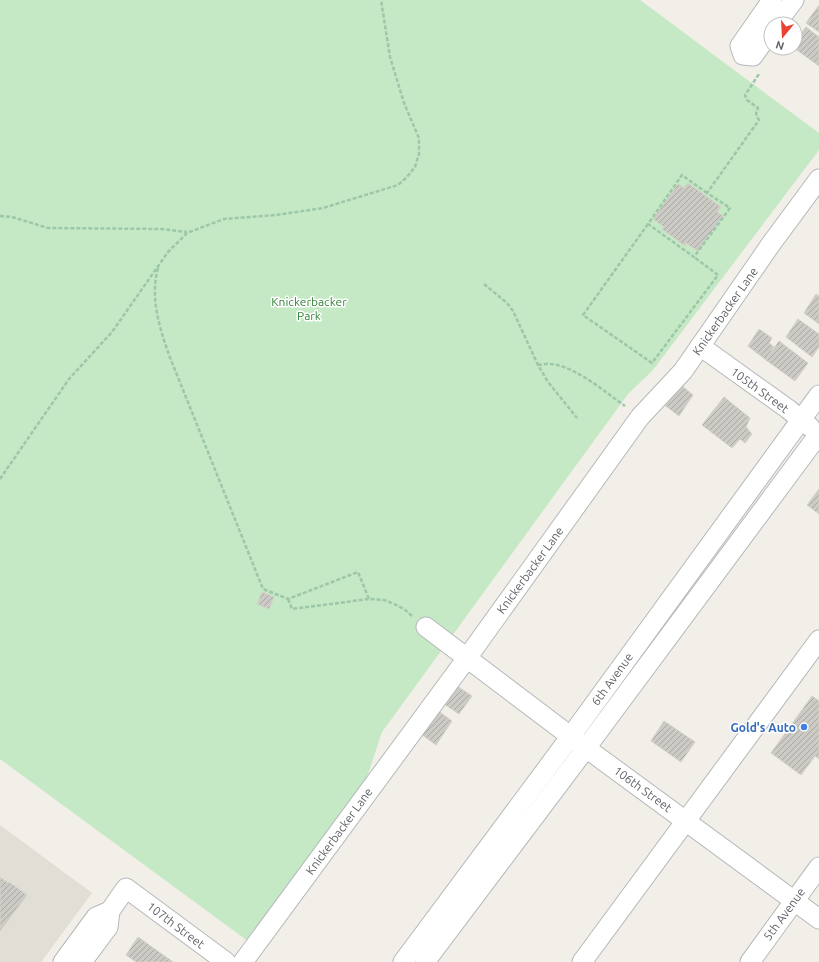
<svg xmlns="http://www.w3.org/2000/svg" width="819" height="962" font-family="Ubuntu,sans-serif">
  <style>
    .education { fill: #e1ded6 }
    .park { fill: #c5e8c5 }
    .building { fill: url(#building-hatch); stroke: #d6d1c6 }
    .lines { fill: none; stroke-linecap: round; stroke-linejoin: round }
    .minor-casing { stroke: #b5b8bc; stroke-width: 21 }
    .path { stroke: #9cc7a9; stroke-width: 2.5; stroke-dasharray: 4 2; stroke-linecap: butt }
    .minor { stroke: #fff; stroke-width: 19 }
    .shop-dot { fill: #3f7fe0; stroke: #fff; stroke-width: 1.5 }
    .labels { text-anchor: middle; dominant-baseline: central; stroke-width: 3; stroke-linejoin: round; paint-order: stroke }
    .park-label { font-size: 12px; fill: #348238; stroke: #fff }
    .street-label { font-size: 12px; fill: #5f6368; stroke: #fff }
    .shop-label { font-size: 12px; font-weight: bold; fill: #366cbe; stroke: #fff; text-anchor: end }
  </style>
  <defs>
    <pattern id="building-hatch" width="6" height="6" patternUnits="userSpaceOnUse"><rect width="6" height="6" fill="#cccac5"/><path d="M-1 1l2-2M0 6l6-6M5 7l2-2" fill="none" stroke="#a9a8a4"/></pattern>
  </defs>
  <rect width="100%" height="100%" fill="#f1efe8"/>
  <!-- education -->
  <polygon class="education" points="0,825 92,893 41,962 0,962"/>
  <!-- park -->
  <polygon class="park" points="0,0 640,0 819,133 819,150 653,370 628,394 382,732 361,795 252,944 0,759"/>
  <!-- building -->
  <g class="building">
    <polygon points="819,5 819,32 806,23"/>
    <polygon points="806,27 819,37 819,66 794,48 795,42"/>
    <polygon points="688,183 721,207 717,212 723,216 698,251 686,243 685,246 662,229 664,227 653,219 678,184 684,188"/>
    <polygon points="816,294 819,296 819,324 804,313"/>
    <polygon points="798,319 819,334 819,347 812,357 786,337"/>
    <polygon points="759,329 772,338 769,343 774,347 766,360 748,346"/>
    <polygon points="779,341 808,363 795,381 766,360"/>
    <polygon points="676,381 693,395 679,416 662,403"/>
    <polygon points="724,397 750,418 746,427 752,434 745,443 740,439 732,448 702,425"/>
    <polygon points="819,489 819,514 807,505"/>
    <polygon points="262,592 274,597 269,609 257,604"/>
    <polygon points="457,686 472,696 459,714 444,704"/>
    <polygon points="812,696 819,701 819,759 815,756 801,775 771,753"/>
    <polygon points="437,710 452,721 436,745 421,734"/>
    <polygon points="664,721 695,742 681,762 651,741"/>
    <polygon points="0,877 8,883 9,882 27,895 0,931"/>
    <polygon points="138,937 173,962 136,962 126,955"/>
  </g>
  <g class="lines">
    <!-- minor casing -->
    <g class="minor-casing">
      <g id="minor">
        <polyline points="776,24 794,0"/>
        <polyline points="771,31 753,56 743,55 740,46 772,0"/>
        <polyline points="700,346 788,409 810,427"/>
        <polyline points="426,627 586,748 819,919"/>
        <polyline points="63,962 96,917 110,911"/>
        <polyline points="82,962 108,927 110,911 126,888 226,962"/>
        <polyline points="243,962 467,658 640,417 683,371 771,244 819,179"/>
        <polyline points="403,962 571,736 819,395"/>
        <polyline points="425,962 586,748 819,434"/>
        <polyline points="582,962 819,640"/>
        <polyline points="750,962 819,867"/>
      </g>
    </g>
    <!-- path -->
    <g class="path">
      <path d="M 707,193 L 682,175 L 648,224 L 694,257 L 730,208 L 707,193 L 759,120 C 756,116 755,113 758,108 L 747,100 L 745,95 L 759,74"/>
      <polyline points="0,216 12,217 48,228 162,229 187,232"/>
      <polyline points="648,224 583,315 652,363 718,275 694,257"/>
      <path d="M 158,268 C 150,298 159,326 169,355 L 263,589 L 288,599 L 358,572 L 369,599"/>
      <polyline points="484,284 507,303 513,311 538,365 548,382 577,418"/>
      <path d="M 538,365 C 542,365 547,363 551,364 C 575,366 605,392 625,406"/>
      <polyline points="0,479 69,379 112,332 168,252 187,233 224,219 276,215 323,208 398,185 406,178 415,167 419,154 419,138 404,103 390,57 381,0"/>
      <polyline points="288,599 292,609 369,599 384,600 394,604 404,609 413,617"/>
    </g>
    <!-- minor -->
    <use href="#minor" class="minor"/>
  </g>
  <!-- markers -->
  <circle class="shop-dot" cx="804" cy="727" r="4"/>
  <g class="labels">
    <!-- park labels -->
    <g class="park-label">
      <text x="309" y="301">Knickerbacker<tspan x="309" dy="14">Park</tspan></text>
    </g>
    <!-- street labels -->
    <g class="street-label">
      <text transform="translate(725 311) rotate(-55)">Knickerbacker Lane</text>
      <text transform="translate(760 390) rotate(36)">105th Street</text>
      <text transform="translate(530 570) rotate(-54)">Knickerbacker Lane</text>
      <text transform="translate(612 679) rotate(-54)">6th Avenue</text>
      <text transform="translate(643 789) rotate(36)">106th Street</text>
      <text transform="translate(339 831) rotate(-54)">Knickerbacker Lane</text>
      <text transform="translate(784 914) rotate(-54)">5th Avenue</text>
      <text transform="translate(176 925) rotate(37)">107th Street</text>
    </g>
    <!-- shop labels -->
    <g class="shop-label">
      <text x="796" y="727">Gold's Auto</text>
    </g>
  </g>
  <!-- north arrow -->
  <g transform="translate(783 36) rotate(198)"><circle r="19" fill="#ffffff" stroke="#bfc1c3"/>
  <path d="M0-3L7 15L0 10L-7 15Z" fill="#ea4335"/>
  <text y="-6" font-size="11" font-weight="bold" text-anchor="middle" fill="#5f6368">N</text>
  </g>
</svg>
